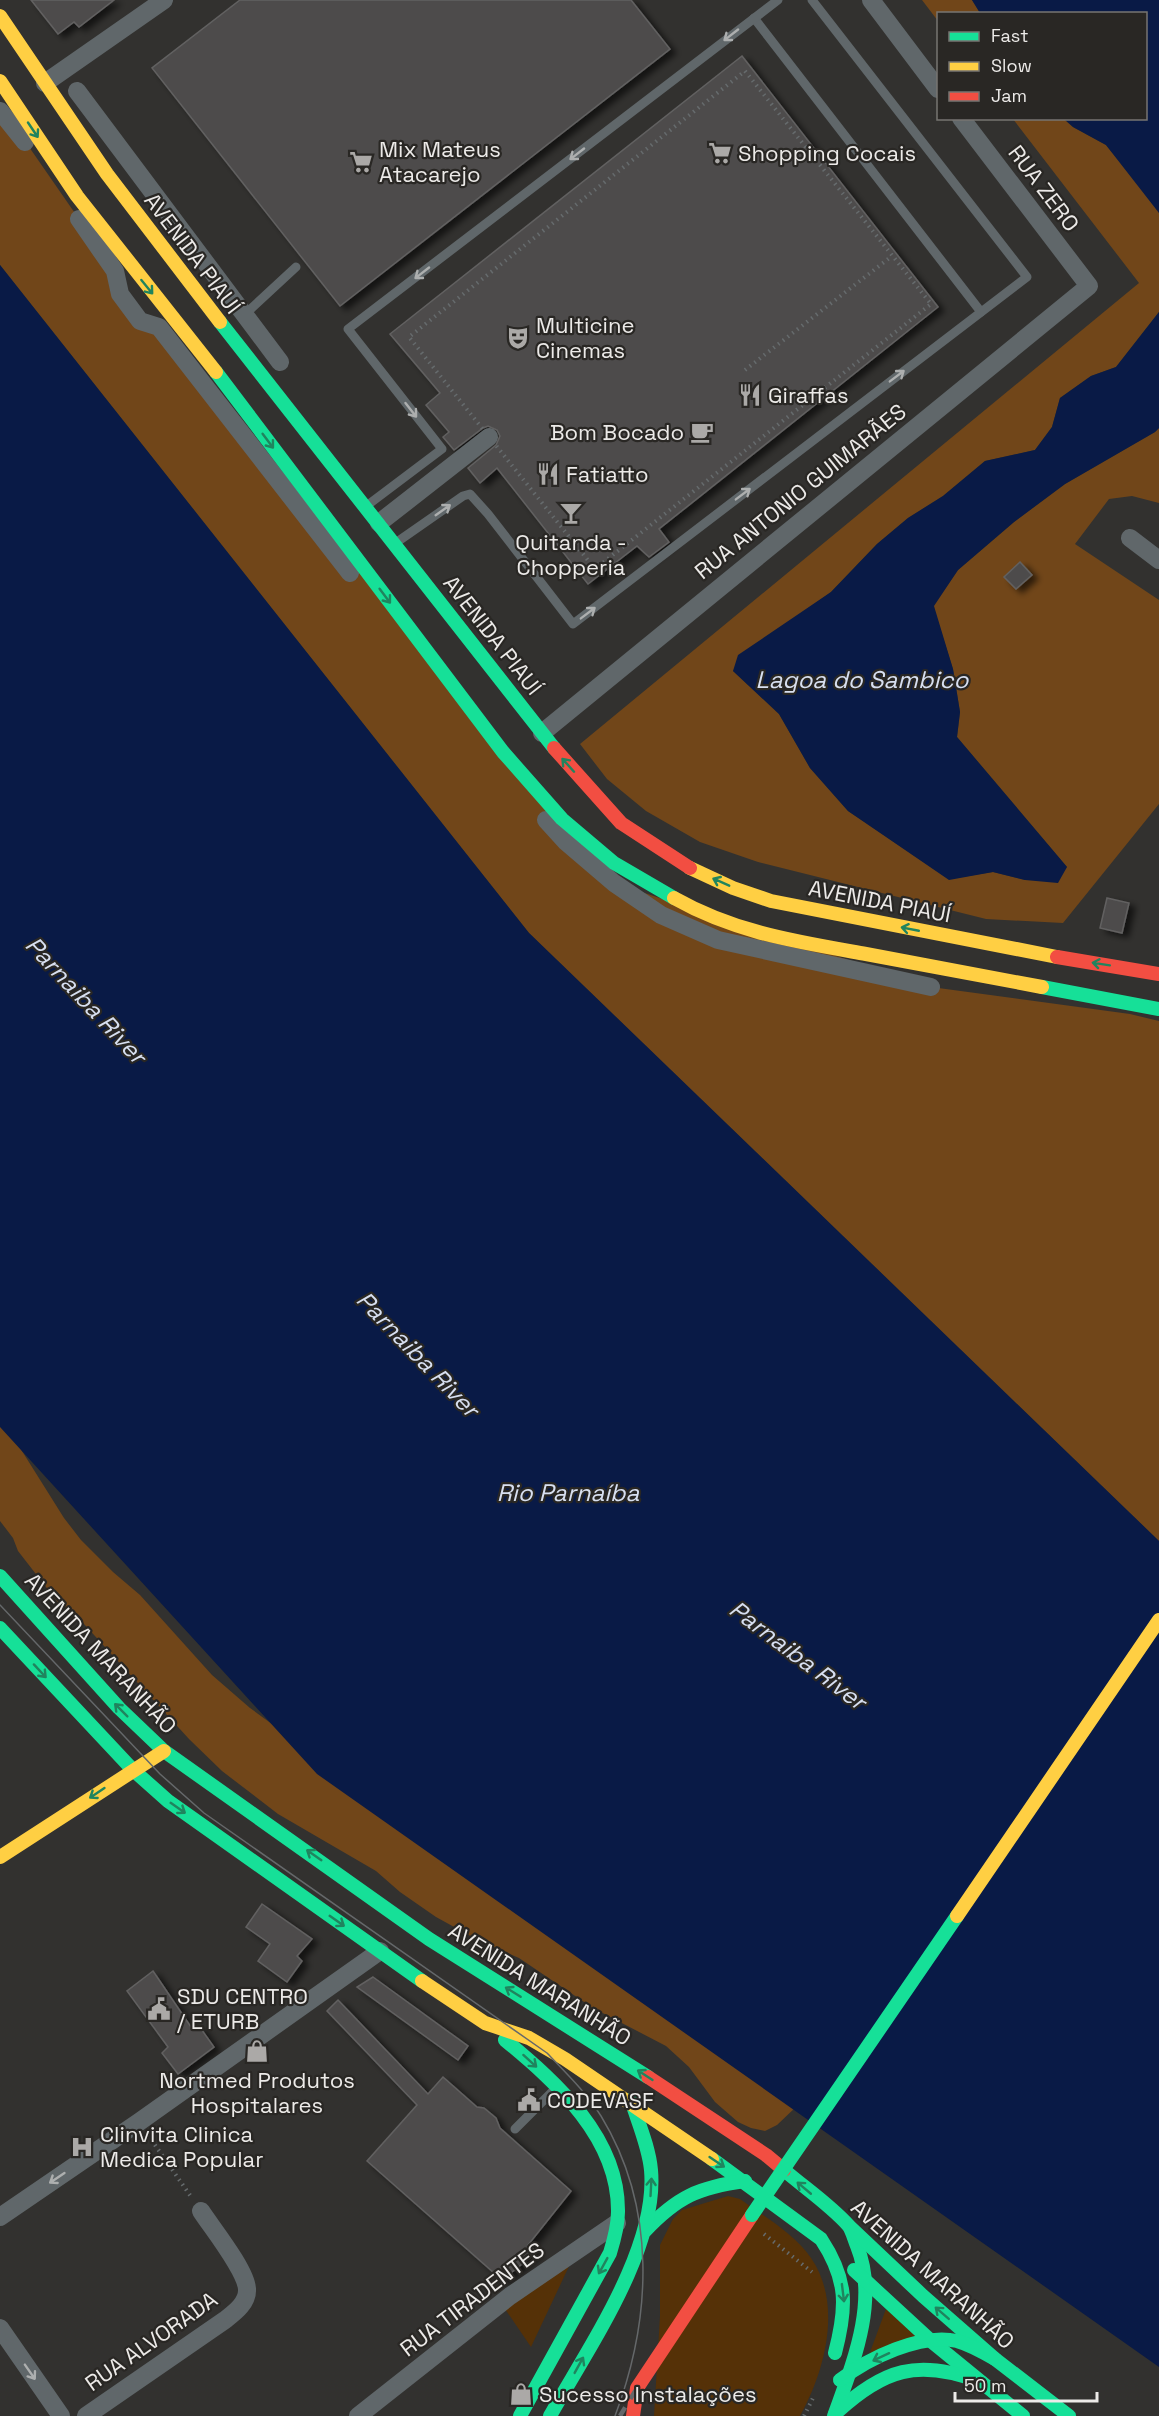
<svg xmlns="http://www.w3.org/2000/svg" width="1159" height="2416" font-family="'Space Grotesk',sans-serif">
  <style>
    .green { fill: #553107 }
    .forest { fill: #714619 }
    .water { fill: #091a46 }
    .building { fill: #4d4c4c; stroke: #626161; stroke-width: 1.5; filter: url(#shadow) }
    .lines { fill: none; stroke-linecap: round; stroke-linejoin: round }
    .path { stroke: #666b6d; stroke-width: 4; stroke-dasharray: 1.5 4.5; stroke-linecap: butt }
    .lane { stroke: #60676a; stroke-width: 9 }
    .street { stroke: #60676a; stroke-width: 18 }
    .fast { stroke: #16e098; stroke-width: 14 }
    .slow { stroke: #ffcf43; stroke-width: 14 }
    .jam { stroke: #f24e42; stroke-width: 14 }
    .tram { stroke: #65686a; stroke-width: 1.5 }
    .rail { stroke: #65686a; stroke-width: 4.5; stroke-dasharray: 10 10; stroke-linecap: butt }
    .fast-bridge { stroke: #16e098; stroke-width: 14 }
    .slow-bridge { stroke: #ffcf43; stroke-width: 14 }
    .oneway { stroke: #adafaf }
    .oneway2 { stroke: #20845e }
    .labels { text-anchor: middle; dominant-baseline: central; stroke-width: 4.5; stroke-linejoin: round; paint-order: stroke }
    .poi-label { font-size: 22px; fill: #eceae8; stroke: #292724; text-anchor: start }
    .street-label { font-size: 22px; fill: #eceae8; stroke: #292724 }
    .water-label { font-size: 24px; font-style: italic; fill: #d7dff0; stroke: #292724 }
  </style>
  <defs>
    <filter id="shadow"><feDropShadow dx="6" dy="4" stdDeviation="3" flood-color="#0009"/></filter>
  </defs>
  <rect width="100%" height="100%" fill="#32312f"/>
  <!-- green -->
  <g class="green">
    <path d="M 728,2196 L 740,2199 C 763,2216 794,2233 811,2258 C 843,2304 825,2371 800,2416 L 654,2416 L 660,2316 L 660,2245 L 673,2219 L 682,2210 Z"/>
    <polygon points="571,2262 531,2347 503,2306"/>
    <polygon points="886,2309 916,2336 869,2355"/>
  </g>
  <!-- forest -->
  <g class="forest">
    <polygon points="922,0 972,0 980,13 938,14 938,21"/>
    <polygon points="0,111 18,131 115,271 120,294 159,327 614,883 931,987 1130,1014 1159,1021 1159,1541 529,933 0,265"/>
    <polygon points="1013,119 1064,119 1073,127 1106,145 1157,208 1159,213 1159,312 1116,367 1091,376 1060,398 1052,427 1035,450 985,461 943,496 908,518 877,544 831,592 792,620 733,671 779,714 810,768 848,811 949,879 993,872 1025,880 1067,867 957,737 960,712 953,669 933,606 958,570 1014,522 1065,484 1155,432 1159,428 1159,503 1132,496 1109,499 1075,544 1159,600 1159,804 1063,923 986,919 758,862 700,842 646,811 607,779 580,744 1139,283"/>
    <polygon points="0,1416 64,1518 81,1540 113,1572 140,1595 212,1675 250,1708 797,2106 777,2125 765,2131 751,2128 738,2122 715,2102 689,2067 666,2046 593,2008 519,1958 476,1939 436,1917 400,1892 376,1871 278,1814 222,1771 189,1739 84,1624 60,1605 18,1551 13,1538 0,1521"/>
  </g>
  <!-- water -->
  <g class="water">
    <polygon points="972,0 1159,0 1159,213 1106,145 1073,127 1064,119 1146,118 1146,14 980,13"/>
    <polygon points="0,265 529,933 1159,1541 1159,2367 317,1774 0,1427"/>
    <polygon points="1159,312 1159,428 1155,432 1065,484 1014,522 958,570 934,606 953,669 960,712 957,737 1067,867 1058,883 1025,880 993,872 949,880 848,811 810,768 779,714 733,671 738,655 831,592 877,544 908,518 943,496 985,461 1035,450 1052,427 1060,398 1091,376 1116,367"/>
  </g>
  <!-- building -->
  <g class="building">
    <polygon points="31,0 114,0 79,27 74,22 58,34"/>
    <polygon points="240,0 631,0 670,49 340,306 152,68"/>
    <polygon points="742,56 938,307 659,529 669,542 649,557 637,546 588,584 497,468 480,483 468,468 496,445 500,436 497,430 488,426 483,428 454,450 443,437 449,432 426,405 440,393 390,334"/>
    <polygon points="1020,562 1032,575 1016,589 1004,577"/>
    <polygon points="1107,898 1129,903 1122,933 1100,928"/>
    <polygon points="262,1904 312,1939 297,1956 302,1961 287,1982 258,1961 270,1944 246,1927"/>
    <polygon points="153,1971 193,2030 199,2026 214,2047 178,2074 162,2053 168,2047 127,1991"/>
    <polygon points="373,1977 468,2046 458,2060 357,1987"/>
    <polygon points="338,2000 428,2094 443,2077 477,2107 484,2108 496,2118 500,2128 571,2191 528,2245 537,2252 502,2280 367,2161 417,2105 327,2011"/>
  </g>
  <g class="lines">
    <!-- path -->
    <g class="path">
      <polygon points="745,71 931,304 595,569 409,337"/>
      <polyline points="745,370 892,256"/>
      <polyline points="148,2135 192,2198"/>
      <polyline points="764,2234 812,2272"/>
      <polyline points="804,2416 814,2396"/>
    </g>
    <!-- lane -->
    <g class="lane">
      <polyline points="754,18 981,312"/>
      <polyline points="242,317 296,267"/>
      <polyline points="369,504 442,449 348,329 778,0"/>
      <polyline points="397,542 463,496 470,494 488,514 573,624 1027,277 812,0"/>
      <polyline points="515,2129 556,2088"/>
    </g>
    <!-- street -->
    <g class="street">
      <polyline points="871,0 938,89"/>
      <polyline points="45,83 164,0"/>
      <polyline points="77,91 280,362"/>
      <polyline points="0,111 25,142"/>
      <polyline points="79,219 115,271 120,294 140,321 159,327 350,573"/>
      <polyline points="379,523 489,437"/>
      <polyline points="1130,538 1159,560"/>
      <polyline points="542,733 1089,286 961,118"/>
      <polyline points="546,820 566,842 614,883 661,915 718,940 931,987"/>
      <polyline points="0,2217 139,2122 380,1951"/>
      <polyline points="0,2328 61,2416"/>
      <path d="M 86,2416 L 225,2320 C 234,2313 248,2303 247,2289 C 246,2270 212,2228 201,2211"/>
      <polyline points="358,2416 510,2296 617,2223"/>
    </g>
    <!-- fast -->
    <g class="fast">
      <polyline points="220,322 554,748"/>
      <polyline points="216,372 503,752 562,819 614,863 674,898"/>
      <polyline points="1042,987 1159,1009"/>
      <polyline points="0,1576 119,1708 164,1751 429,1939 648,2077"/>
      <polyline points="0,1628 132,1769 168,1801 422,1981"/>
      <path d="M 505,2040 C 557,2083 619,2138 618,2212 C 618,2226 614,2240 610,2253 L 520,2416"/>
      <path d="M 712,2159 L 821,2239 C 848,2280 847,2307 835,2353"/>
      <path d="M 784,2170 C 805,2188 830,2205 848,2225 C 852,2230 854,2239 857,2246 C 879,2301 853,2363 834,2416"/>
      <polyline points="849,2226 923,2296 995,2359 1069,2416"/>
      <path d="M 645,2231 C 677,2197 699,2187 745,2181"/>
      <polyline points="854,2270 931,2341 1023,2416"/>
      <path d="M 840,2380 C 869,2358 920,2333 957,2341 C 971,2345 983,2352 995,2359"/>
      <path d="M 835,2414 C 883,2369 918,2358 981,2382"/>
      <path d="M 550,2416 C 588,2348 658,2249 651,2170 C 649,2147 638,2122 631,2100"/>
    </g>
    <!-- slow -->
    <g class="slow">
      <polyline points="0,16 107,174 220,322"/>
      <polyline points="0,81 77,196 216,372"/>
      <polyline points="690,868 733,888 771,901 1057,957"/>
      <path d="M 674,898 C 736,933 798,942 866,954 C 925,965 984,976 1042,987"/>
      <polyline points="0,1857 164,1751"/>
      <polyline points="422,1981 485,2023 529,2038 565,2059 712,2159"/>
    </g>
    <!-- jam -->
    <g class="jam">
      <polyline points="554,748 621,823 690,868"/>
      <polyline points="1057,957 1159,974"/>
      <polyline points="648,2077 766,2155 784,2170"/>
      <polyline points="633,2416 637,2388 752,2215"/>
    </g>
    <!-- tram -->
    <path class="tram" d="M 0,1605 L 160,1774 L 204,1813 L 547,2053 C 566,2073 586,2092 601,2116 C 657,2208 652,2318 615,2416"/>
    <!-- rail -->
    <polyline class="rail" points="620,2416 637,2388"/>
    <!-- fast-bridge -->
    <polyline class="fast-bridge" points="752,2215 957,1916"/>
    <!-- slow-bridge -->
    <polyline class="slow-bridge" points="957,1916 1159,1620"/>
  </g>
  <!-- one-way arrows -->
  <defs><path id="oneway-shaft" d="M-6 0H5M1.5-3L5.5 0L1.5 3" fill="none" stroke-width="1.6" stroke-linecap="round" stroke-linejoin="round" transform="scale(1.5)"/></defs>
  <g class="oneway">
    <use href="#oneway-shaft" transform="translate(731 35) rotate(142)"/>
    <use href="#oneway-shaft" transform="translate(577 154) rotate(142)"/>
    <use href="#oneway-shaft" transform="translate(422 273) rotate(142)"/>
    <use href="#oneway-shaft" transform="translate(897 376) rotate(-37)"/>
    <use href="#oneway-shaft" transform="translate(411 410) rotate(52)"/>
    <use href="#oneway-shaft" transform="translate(743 494) rotate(-37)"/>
    <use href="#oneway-shaft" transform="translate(443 510) rotate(-35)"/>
    <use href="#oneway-shaft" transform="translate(588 613) rotate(-37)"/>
    <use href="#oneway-shaft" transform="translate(57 2178) rotate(146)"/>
    <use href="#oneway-shaft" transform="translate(30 2372) rotate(55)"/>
  </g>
  <g class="oneway2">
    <use href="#oneway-shaft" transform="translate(33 130) rotate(56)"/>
    <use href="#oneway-shaft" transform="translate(147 287) rotate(51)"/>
    <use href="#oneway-shaft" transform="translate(268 441) rotate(53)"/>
    <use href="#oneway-shaft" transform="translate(385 596) rotate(53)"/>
    <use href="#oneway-shaft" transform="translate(568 765) rotate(-132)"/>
    <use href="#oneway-shaft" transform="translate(721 882) rotate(-156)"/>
    <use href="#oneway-shaft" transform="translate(910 929) rotate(-169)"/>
    <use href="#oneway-shaft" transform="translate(1101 964) rotate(-171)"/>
    <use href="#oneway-shaft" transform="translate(40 1671) rotate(47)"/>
    <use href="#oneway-shaft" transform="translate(121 1710) rotate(-135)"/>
    <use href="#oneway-shaft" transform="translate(97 1793) rotate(146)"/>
    <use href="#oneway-shaft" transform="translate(178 1808) rotate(35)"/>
    <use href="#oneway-shaft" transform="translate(314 1855) rotate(-145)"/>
    <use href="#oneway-shaft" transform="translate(337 1921) rotate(35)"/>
    <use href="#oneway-shaft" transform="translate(513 1992) rotate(-148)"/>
    <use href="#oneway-shaft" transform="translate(530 2061) rotate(42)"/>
    <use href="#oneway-shaft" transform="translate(645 2075) rotate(-147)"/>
    <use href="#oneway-shaft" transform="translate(717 2162) rotate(34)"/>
    <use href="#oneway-shaft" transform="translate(651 2187) rotate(-87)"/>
    <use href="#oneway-shaft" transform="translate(804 2188) rotate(-140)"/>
    <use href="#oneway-shaft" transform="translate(603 2266) rotate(119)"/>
    <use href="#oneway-shaft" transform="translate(843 2293) rotate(83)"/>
    <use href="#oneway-shaft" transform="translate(942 2313) rotate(-139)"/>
    <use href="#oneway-shaft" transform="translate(881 2357) rotate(155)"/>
    <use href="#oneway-shaft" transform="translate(579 2365) rotate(-61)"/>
  </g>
  <!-- icons -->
  <defs>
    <g id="supermarket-bare" transform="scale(1.8)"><path d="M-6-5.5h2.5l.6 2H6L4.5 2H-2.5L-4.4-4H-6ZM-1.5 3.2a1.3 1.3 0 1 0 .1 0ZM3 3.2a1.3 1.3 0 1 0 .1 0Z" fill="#aba9a7" stroke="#292724" stroke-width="2.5" paint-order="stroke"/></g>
    <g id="theatre-bare" transform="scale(1.8)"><path d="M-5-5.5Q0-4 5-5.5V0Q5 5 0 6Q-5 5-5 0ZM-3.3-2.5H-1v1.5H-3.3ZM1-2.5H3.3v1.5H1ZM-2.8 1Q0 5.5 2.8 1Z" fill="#aba9a7" stroke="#292724" stroke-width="2.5" paint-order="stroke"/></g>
    <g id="restaurant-bare" transform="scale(1.8)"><path d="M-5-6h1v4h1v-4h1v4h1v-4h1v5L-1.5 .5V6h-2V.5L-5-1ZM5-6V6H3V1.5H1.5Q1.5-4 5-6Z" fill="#aba9a7" stroke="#292724" stroke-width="2.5" paint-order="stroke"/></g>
    <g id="cafe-bare" transform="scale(1.8)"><path d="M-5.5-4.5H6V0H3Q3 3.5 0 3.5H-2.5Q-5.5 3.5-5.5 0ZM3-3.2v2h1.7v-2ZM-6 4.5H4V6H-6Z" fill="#aba9a7" stroke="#292724" stroke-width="2.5" paint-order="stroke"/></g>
    <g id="bar-bare" transform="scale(1.8)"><path d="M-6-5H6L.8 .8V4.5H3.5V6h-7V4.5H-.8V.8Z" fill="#aba9a7" stroke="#292724" stroke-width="2.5" paint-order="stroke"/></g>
    <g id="civic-bare" transform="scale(1.8)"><path d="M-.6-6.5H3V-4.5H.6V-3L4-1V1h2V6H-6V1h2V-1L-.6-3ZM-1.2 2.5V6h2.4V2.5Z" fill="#aba9a7" stroke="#292724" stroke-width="2.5" paint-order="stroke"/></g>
    <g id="shop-bare" transform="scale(1.8)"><path d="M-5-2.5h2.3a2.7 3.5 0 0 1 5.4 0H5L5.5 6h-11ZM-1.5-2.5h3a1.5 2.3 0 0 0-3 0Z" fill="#aba9a7" stroke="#292724" stroke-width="2.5" paint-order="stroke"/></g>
    <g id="hospital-bare" transform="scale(1.8)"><path d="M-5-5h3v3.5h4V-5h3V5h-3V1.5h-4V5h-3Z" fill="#aba9a7" stroke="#292724" stroke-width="2.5" paint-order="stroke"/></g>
  </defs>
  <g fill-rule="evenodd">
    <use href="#supermarket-bare" x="720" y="153"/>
    <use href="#supermarket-bare" x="361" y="162"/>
    <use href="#theatre-bare" x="518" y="338"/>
    <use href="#restaurant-bare" x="750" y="395"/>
    <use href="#cafe-bare" x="702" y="432"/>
    <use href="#restaurant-bare" x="548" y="474"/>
    <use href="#bar-bare" x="571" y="513"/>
    <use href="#civic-bare" x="159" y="2009"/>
    <use href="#shop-bare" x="257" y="2051"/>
    <use href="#civic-bare" x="529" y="2100"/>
    <use href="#hospital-bare" x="82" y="2147"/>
    <use href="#shop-bare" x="521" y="2394"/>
  </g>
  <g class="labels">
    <!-- poi labels -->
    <g class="poi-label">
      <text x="379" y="149">Mix Mateus<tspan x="379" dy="25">Atacarejo</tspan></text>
      <text x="738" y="153">Shopping Cocais</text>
      <text x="536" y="325">Multicine<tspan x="536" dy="25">Cinemas</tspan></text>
      <text x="768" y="395">Giraffas</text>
      <text x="684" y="432" text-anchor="end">Bom Bocado</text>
      <text x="566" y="474">Fatiatto</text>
      <text x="571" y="542" text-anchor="middle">Quitanda -<tspan x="571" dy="25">Chopperia</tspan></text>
      <text x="177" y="1996">SDU CENTRO<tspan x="177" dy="25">/ ETURB</tspan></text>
      <text x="257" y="2080" text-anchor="middle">Nortmed Produtos<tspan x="257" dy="25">Hospitalares</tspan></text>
      <text x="547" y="2100">CODEVASF</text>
      <text x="100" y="2134">Clinvita Clinica<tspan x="100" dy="25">Medica Popular</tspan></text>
      <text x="539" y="2394">Sucesso Instalações</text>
    </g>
    <!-- street labels -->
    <g class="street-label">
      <text transform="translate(1044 188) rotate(53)">RUA ZERO</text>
      <text transform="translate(193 253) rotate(53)">AVENIDA PIAUÍ</text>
      <text transform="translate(800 491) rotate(-39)">RUA ANTONIO GUIMARÃES</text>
      <text transform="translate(493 635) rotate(52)">AVENIDA PIAUÍ</text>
      <text transform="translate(880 901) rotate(11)">AVENIDA PIAUÍ</text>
      <text transform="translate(101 1653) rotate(47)">AVENIDA MARANHÃO</text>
      <text transform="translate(540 1984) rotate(32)">AVENIDA MARANHÃO</text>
      <text transform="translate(933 2274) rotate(42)">AVENIDA MARANHÃO</text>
      <text transform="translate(472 2299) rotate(-37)">RUA TIRADENTES</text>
      <text transform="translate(151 2341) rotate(-35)">RUA ALVORADA</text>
    </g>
    <!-- water labels -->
    <g class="water-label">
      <text x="862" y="679">Lagoa do Sambico</text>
      <text transform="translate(86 1000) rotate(47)">Parnaiba River</text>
      <text transform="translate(418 1354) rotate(46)">Parnaiba River</text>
      <text x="568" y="1492">Rio Parnaíba</text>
      <text transform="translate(798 1655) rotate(37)">Parnaiba River</text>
    </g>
  </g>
  <!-- legend -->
  <rect x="937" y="12" width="210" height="108" fill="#292724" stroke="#777572" stroke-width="1.5"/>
  <rect x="949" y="32" width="30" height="9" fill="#16e098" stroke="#777572" stroke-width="1.5"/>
  <text x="991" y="42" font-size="18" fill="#eceae8">Fast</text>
  <rect x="949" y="62" width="30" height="9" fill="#ffcf43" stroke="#777572" stroke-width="1.5"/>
  <text x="991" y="72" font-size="18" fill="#eceae8">Slow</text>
  <rect x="949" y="92" width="30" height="9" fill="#f24e42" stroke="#777572" stroke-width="1.5"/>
  <text x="991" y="102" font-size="18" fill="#eceae8">Jam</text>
  <!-- scale -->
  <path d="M955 2392v9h142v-9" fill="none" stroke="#eceae8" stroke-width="3"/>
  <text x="964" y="2392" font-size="18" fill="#eceae8" stroke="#292724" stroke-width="4.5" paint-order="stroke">50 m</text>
</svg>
